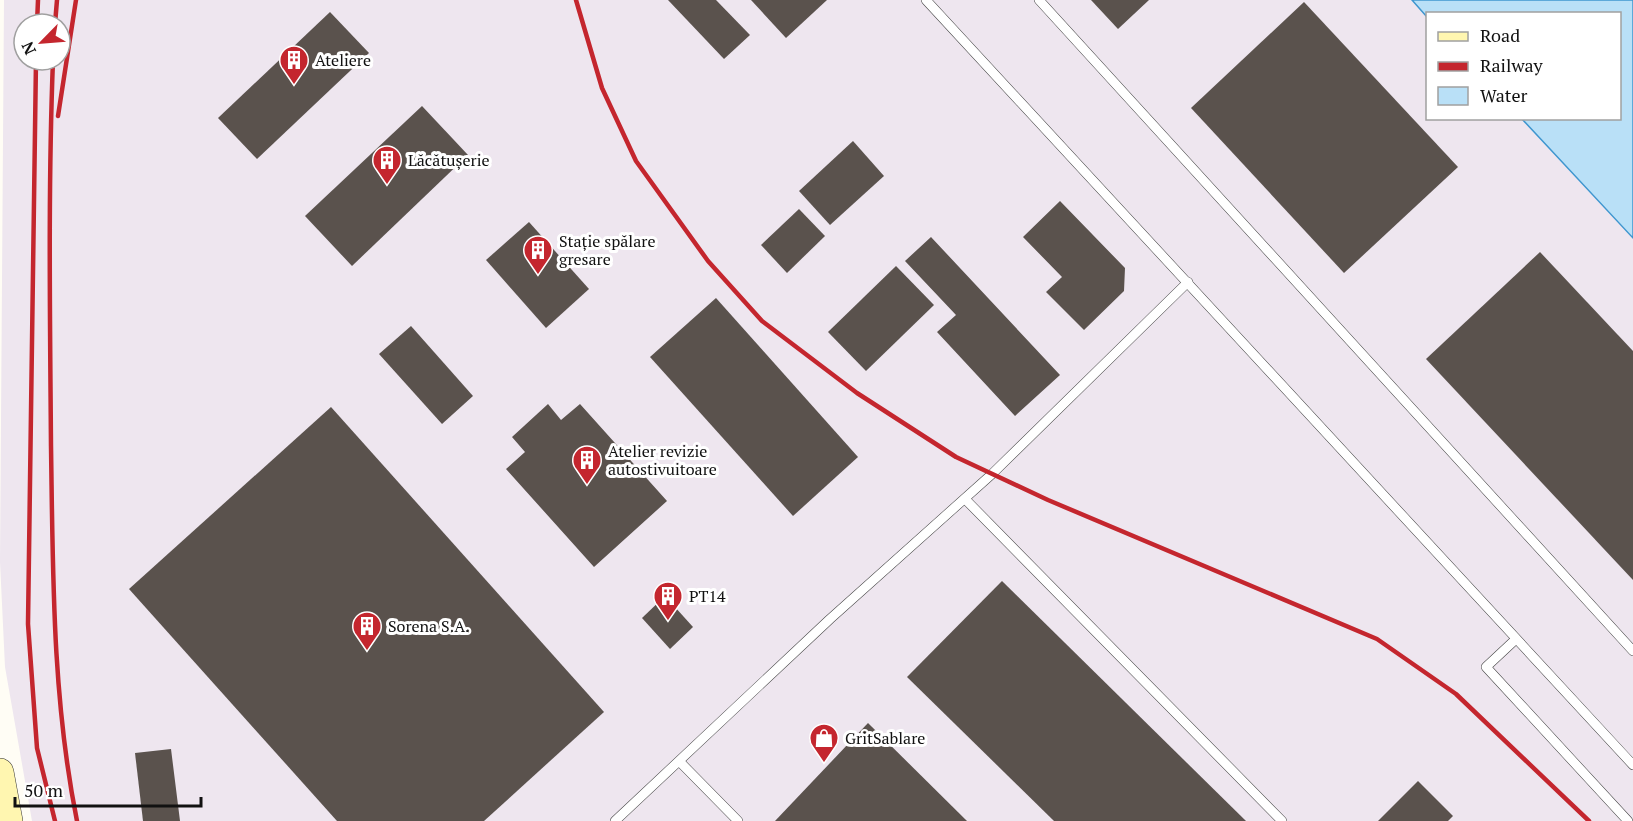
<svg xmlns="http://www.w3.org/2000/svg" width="1633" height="821" font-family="'PT Serif',serif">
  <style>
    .industrial { fill: #eee6ef; fill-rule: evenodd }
    .water { fill: #b9e0f7; stroke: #3f96cf; stroke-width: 1.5 }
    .building { fill: #5a524d }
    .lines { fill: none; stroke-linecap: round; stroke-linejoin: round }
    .lane-casing { stroke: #444; stroke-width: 10 }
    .secondary-casing { stroke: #333; stroke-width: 28 }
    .lane { stroke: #fff; stroke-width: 9 }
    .secondary { stroke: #fff6b0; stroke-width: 27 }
    .rail { stroke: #c4262e; stroke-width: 4.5 }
    .labels { text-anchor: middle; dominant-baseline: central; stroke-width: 6; stroke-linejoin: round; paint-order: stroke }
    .poi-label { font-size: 16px; fill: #111; stroke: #fff; text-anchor: start }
  </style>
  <rect width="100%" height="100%" fill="#fffdf5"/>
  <!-- industrial -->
  <path class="industrial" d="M 4,0 L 1412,0 L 1427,17 L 1428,118 L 1522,119 L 1633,238 L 1633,821 L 32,821 L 5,667 L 0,562 ZM 24,24 L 60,24 L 60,60 L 24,60 Z"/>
  <!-- water -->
  <polygon class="water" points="1412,0 1633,0 1633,238 1522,119 1620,118 1620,14 1428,14 1427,17"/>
  <!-- building -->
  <g class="building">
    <polygon points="668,0 716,0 750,35 724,59"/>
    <polygon points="751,0 827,0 786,38"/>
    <polygon points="1091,0 1149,0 1118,29"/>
    <polygon points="1304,2 1458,167 1344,273 1191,108"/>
    <polygon points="330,12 369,53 257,159 218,118"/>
    <polygon points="422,106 468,155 352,266 305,216"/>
    <polygon points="853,141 884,176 830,225 799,191"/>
    <polygon points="1060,201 1125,268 1124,291 1084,330 1046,292 1062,277 1023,237"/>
    <polygon points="799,209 825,236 787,273 761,245"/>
    <polygon points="529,222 589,289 546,328 486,260"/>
    <polygon points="931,237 1060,375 1015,416 937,332 956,315 905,261"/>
    <polygon points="1540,252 1633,351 1633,580 1426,359"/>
    <polygon points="896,266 934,305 866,371 828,332"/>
    <polygon points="716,298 858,457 793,516 650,357"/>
    <polygon points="411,326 473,396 442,424 379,354"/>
    <polygon points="548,404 561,420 580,404 667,501 594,567 506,469 525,452 512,437"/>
    <polygon points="331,407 604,712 484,821 337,821 129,589"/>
    <polygon points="1002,581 1246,821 1054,821 907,677"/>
    <polygon points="665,596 693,627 670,649 642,618"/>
    <polygon points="868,723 967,821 775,821"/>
    <polygon points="171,749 180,821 143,821 135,753"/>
    <polygon points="1418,781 1453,816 1448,821 1378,821"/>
  </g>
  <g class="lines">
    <!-- lane casing -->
    <g class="lane-casing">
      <g id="lane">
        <polyline points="926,0 1633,765"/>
        <polyline points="1039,0 1633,651"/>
        <polyline points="965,499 1282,821"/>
        <polyline points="1516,639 1486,667 1628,821"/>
        <polyline points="680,762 738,821"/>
        <polyline points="615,821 830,619 992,474 1188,282"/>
      </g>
    </g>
    <!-- secondary casing -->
    <g class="secondary-casing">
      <polyline id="secondary" points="0,772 9,821"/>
    </g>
    <!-- lane -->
    <use href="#lane" class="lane"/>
    <!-- secondary -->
    <use href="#secondary" class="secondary"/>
    <!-- rail -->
    <g class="rail">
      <polyline points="576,0 602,88 636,161 708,261 762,321 857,393 956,457 1048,500 1377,639 1456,694 1589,821"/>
      <polyline points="37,24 38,0"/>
      <polyline points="55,24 57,0"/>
      <polyline points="36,60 28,624 37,748 55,821"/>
      <path d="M 53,60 C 48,188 50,317 51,446 C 53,571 52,697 77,821"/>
      <polyline points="58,116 76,0"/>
    </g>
  </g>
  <!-- icons -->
  <defs>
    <g id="building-pin" transform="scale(1.5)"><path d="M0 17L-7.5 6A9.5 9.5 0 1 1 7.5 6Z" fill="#c4262e" stroke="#fff"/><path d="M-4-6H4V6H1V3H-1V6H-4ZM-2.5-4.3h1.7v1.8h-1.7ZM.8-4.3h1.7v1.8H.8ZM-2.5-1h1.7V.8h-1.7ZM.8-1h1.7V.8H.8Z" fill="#fff"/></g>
    <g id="shop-pin" transform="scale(1.5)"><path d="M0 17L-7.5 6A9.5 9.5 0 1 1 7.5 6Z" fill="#c4262e" stroke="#fff"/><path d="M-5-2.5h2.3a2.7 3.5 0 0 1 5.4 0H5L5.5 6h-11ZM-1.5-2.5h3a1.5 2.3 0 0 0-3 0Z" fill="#fff"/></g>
  </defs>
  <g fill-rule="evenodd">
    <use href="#building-pin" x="294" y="60"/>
    <use href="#building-pin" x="387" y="160"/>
    <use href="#building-pin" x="538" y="250"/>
    <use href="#building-pin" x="587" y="460"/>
    <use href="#building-pin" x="668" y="596"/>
    <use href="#building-pin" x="367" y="626"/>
    <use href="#shop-pin" x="824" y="738"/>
  </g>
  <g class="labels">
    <!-- poi labels -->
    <g class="poi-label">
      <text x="315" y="60">Ateliere</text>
      <text x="408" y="160">Lăcătușerie</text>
      <text x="559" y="241">Stație spălare<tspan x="559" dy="18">gresare</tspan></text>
      <text x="608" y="451">Atelier revizie<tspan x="608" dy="18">autostivuitoare</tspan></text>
      <text x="689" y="596">PT14</text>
      <text x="388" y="626">Sorena S.A.</text>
      <text x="845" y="738">GritSablare</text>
    </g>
  </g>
  <!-- legend -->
  <rect x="1426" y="12" width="195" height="108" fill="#ffffff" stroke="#a0a0a0" stroke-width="1.5"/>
  <rect x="1438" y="32" width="30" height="9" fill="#fff6b0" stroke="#a0a0a0" stroke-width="1.5"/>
  <text x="1480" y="42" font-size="18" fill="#111111">Road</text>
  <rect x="1438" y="62" width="30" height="9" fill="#c4262e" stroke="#a0a0a0" stroke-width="1.5"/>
  <text x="1480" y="72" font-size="18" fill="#111111">Railway</text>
  <rect x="1438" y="87" width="30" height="18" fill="#b9e0f7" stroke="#a0a0a0" stroke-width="1.5"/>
  <text x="1480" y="102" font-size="18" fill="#111111">Water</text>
  <!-- north arrow -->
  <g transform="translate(42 42) rotate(245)"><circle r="28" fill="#ffffff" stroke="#a0a0a0" stroke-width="1.5"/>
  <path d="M0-4.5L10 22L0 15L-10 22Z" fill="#c4262e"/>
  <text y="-9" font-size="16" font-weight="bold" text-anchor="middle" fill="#111111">N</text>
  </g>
  <!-- scale -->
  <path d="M15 797v9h186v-9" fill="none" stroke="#111111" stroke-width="3"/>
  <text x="24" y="797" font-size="18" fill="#111111" stroke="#ffffff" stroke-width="4.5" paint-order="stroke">50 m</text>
</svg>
